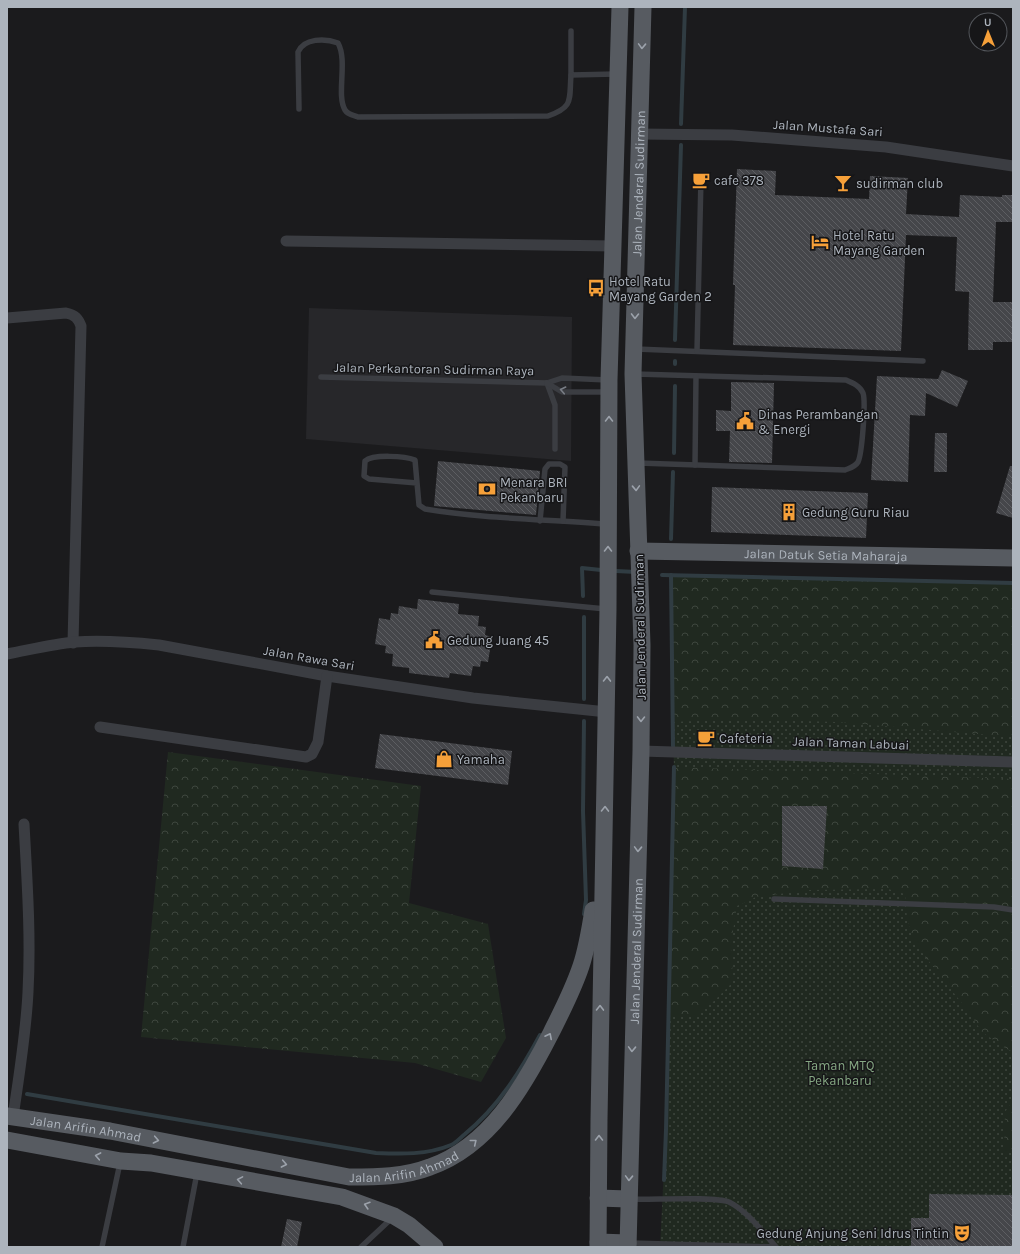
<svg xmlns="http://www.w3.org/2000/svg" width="1020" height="1254" font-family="Karla,sans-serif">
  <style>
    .built { fill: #27272a }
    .green { fill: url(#green-dots) }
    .forest { fill: url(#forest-crowns) }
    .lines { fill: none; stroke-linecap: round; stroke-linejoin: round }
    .stream { stroke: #303c42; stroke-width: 4 }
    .building { fill: url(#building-back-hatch) }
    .service { stroke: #3b3d42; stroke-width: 5.5 }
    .minor { stroke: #3b3d42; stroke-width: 11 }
    .primary { stroke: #575b61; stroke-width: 17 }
    .oneway { stroke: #9ca2ab }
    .oneway2 { stroke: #7a7e86 }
    .labels { text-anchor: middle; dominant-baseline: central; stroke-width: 3; stroke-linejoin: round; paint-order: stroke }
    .street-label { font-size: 13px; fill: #adb4bd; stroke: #161618 }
    .poi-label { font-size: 13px; fill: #adb4bd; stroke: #161618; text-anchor: start }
    .park-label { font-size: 13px; fill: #86a884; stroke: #161618 }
  </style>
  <defs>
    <pattern id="green-dots" width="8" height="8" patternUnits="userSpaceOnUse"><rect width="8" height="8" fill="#202920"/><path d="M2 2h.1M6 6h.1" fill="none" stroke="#3e463e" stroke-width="1.8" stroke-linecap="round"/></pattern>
    <pattern id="forest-crowns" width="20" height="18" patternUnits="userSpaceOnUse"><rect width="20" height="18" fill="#202920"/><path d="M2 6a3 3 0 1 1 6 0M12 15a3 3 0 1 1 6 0" fill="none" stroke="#3e463e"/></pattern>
    <pattern id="building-back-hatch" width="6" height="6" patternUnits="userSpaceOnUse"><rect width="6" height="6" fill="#45464a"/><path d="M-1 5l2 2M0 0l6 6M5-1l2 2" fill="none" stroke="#5d5e62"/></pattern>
  </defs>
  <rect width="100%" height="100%" fill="#1b1b1d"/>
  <!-- built -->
  <polygon class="built" points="309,308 572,317 571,461 306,439"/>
  <!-- green -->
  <polygon class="green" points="671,575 1013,583 1013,1247 660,1247 666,1130 674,772"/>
  <!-- forest -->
  <g class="forest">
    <polygon points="671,575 1013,583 1013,737 836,722 742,719 672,722"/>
    <polygon points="168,752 421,786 409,903 488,924 506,1038 481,1082 415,1063 141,1037"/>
    <polygon points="674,767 1013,779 1013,1052 1005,1048 982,1032 968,1011 913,941 907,918 905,894 888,889 810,890 756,897 737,906 731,943 733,982 714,1001 695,1016 669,1017"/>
    <polygon points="1013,1100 1013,1153 1004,1152 1005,1112"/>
  </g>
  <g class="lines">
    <!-- stream -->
    <g class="stream">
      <polyline points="681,124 685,7"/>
      <polyline points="675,340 681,145"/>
      <polyline points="675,364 675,361"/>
      <polyline points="674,453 675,386"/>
      <polyline points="671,539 673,472"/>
      <polyline points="616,571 636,572"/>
      <polyline points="662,575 1013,583"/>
      <polyline points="671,575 673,746"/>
      <polyline points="583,596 582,568 601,570"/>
      <polyline points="584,617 584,699"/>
      <polyline points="584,721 583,811 586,900 584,914"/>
      <path d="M 27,1094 L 376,1153 C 401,1154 427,1155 451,1145 C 456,1143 461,1137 465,1134 C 498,1107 520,1072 540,1035"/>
      <polyline points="664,1180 666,1130 674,767"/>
    </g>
  </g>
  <!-- building -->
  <g class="building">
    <polygon points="737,169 776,171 775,195 869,199 870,176 908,178 906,214 959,217 960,195 1002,197 1002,195 1013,195 1013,222 996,222 993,302 1013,302 1013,342 993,342 993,350 968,350 969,292 955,291 957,237 906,235 901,351 733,345 735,285 733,285"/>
    <polygon points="942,370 968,381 957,407 926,393 925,416 910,415 908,482 871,480 877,376 938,379"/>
    <polygon points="731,382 774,383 772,463 729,462 730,431 716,431 716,410 731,411"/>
    <polygon points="935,433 947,433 947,472 934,472"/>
    <polygon points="438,461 540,471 536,515 434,506"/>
    <polygon points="1010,466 1013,466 1013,518 996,513"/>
    <polygon points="712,487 868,493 866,538 711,532"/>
    <polygon points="418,599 459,604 458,614 479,616 478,626 486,627 485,635 492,637 488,662 481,661 480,667 473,666 471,676 450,673 449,678 409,673 409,668 392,666 393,654 385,653 386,646 375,644 379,618 390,620 391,613 398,614 399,606 417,609"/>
    <polygon points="380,734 512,751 508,785 375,768"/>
    <polygon points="782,806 827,806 823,869 782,866"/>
    <polygon points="929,1194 1013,1195 1013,1247 911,1247 911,1218 929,1218"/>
    <polygon points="287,1219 302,1222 297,1247 281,1247"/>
  </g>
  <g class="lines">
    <!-- service -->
    <g class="service">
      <polyline points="571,31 571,75 616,74"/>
      <path d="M 299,109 L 298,52 C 304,38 325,38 338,43 C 348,61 336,95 345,110 C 348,115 353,115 358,117 L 548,116 C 574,107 569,100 571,75"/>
      <polyline points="636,349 923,361"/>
      <polyline points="697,351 701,178"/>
      <path d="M 635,374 L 846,380 C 853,383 860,386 863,393 C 866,402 862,454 858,462 C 855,467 850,468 845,470 L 638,463"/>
      <polyline points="321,377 547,383 562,378 608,380"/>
      <polyline points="547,383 555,405 555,449"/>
      <polyline points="547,383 562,392 608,392"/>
      <polyline points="695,465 696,376"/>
      <path d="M 417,483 L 369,479 L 364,476 L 365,461 C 373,454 405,456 415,460 L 419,505 L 425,509 C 485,519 545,519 606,524"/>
      <polyline points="540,521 545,469 549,464 560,464 565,467 563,521"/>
      <polyline points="432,592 606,609"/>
      <polyline points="774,899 994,907 1013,910"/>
      <path d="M 631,1199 C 651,1200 714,1196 729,1202 C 746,1210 764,1233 776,1247"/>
      <polyline points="631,1243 776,1247"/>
      <polyline points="102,1247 120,1163"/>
      <polyline points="183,1247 197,1173"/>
      <polyline points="361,1247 391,1219"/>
    </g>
    <!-- minor -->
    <g class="minor">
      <polyline points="639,134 732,135 886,147 1013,166"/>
      <polyline points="286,241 614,246"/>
      <path d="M 7,318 L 66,313 C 75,315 78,318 81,326 L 73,643"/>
      <path d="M 7,654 C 29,650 52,644 75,642 C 103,640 130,642 159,645 L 327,676 L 473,698 L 607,712"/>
      <polyline points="100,727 306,757 312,754 318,742 327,676"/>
      <polyline points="641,751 1013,762"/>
      <path d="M 13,1117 C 19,1075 26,1034 28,992 C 31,936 27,880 24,824"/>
    </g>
    <!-- primary -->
    <g class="primary">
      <path id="s1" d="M 638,551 L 1013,558"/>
      <path id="s2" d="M 7,1116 L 110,1131 L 349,1177 C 377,1177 404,1177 430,1167 C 490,1146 524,1086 551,1033 C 562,1011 573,990 581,966 C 587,948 590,929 593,910"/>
      <polyline points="7,1140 121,1161 151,1163 342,1197 394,1216 409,1225 435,1247"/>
      <polyline points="598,1198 628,1199"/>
      <polyline points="598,1242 628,1243"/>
      <polyline points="598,1247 599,1120 608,609 609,380 620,7"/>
      <path id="s3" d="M 628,1247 L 641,751 L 642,645 L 633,374 L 643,7"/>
    </g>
  </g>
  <!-- one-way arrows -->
  <defs><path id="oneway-chevron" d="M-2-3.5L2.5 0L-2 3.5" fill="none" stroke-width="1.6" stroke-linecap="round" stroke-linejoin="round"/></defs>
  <g class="oneway">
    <use href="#oneway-chevron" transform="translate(642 46) rotate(92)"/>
    <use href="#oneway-chevron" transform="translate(635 316) rotate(91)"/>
    <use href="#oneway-chevron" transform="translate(609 419) rotate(-90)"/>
    <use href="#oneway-chevron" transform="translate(636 488) rotate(88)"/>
    <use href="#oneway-chevron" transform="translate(608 549) rotate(-90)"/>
    <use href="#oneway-chevron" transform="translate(607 679) rotate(-89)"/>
    <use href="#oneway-chevron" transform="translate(641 719) rotate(91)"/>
    <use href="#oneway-chevron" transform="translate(605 809) rotate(-89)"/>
    <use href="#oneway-chevron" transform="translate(638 849) rotate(92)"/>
    <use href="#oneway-chevron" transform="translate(600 1008) rotate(-89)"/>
    <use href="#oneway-chevron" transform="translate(549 1036) rotate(-63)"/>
    <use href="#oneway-chevron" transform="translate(632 1049) rotate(92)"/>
    <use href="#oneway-chevron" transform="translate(599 1138) rotate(-90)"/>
    <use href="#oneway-chevron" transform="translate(156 1140) rotate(11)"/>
    <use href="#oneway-chevron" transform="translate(474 1142) rotate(-39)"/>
    <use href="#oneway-chevron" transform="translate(98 1156) rotate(-169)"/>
    <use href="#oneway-chevron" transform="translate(284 1164) rotate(11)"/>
    <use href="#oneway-chevron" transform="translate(629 1178) rotate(92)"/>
    <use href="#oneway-chevron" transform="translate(240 1180) rotate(-170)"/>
    <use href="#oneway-chevron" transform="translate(367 1205) rotate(-163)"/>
  </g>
  <use class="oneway2" href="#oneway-chevron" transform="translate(563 390) rotate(-168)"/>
  <!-- icons -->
  <defs>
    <g id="cafe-bare" transform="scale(1.38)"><path d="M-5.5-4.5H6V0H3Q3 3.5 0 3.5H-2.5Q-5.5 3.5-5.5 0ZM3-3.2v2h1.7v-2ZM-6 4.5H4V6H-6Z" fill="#f6a039" stroke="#161618" stroke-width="2.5" paint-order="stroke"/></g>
    <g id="bar-bare" transform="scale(1.38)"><path d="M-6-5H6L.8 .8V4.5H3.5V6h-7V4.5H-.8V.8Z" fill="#f6a039" stroke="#161618" stroke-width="2.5" paint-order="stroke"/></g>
    <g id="hotel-bare" transform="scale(1.38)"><path d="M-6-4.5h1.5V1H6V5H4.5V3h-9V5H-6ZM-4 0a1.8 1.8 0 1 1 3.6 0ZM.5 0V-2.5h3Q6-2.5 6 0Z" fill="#f6a039" stroke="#161618" stroke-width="2.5" paint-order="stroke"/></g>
    <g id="bus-bare" transform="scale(1.38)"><path d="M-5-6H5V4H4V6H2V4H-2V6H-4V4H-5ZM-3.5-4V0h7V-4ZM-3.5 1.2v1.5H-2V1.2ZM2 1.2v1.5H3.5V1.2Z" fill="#f6a039" stroke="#161618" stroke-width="2.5" paint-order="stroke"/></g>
    <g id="civic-bare" transform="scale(1.38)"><path d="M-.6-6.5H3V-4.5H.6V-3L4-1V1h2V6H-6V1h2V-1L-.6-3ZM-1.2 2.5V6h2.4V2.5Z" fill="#f6a039" stroke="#161618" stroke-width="2.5" paint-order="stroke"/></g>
    <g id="bank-bare" transform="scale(1.38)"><path d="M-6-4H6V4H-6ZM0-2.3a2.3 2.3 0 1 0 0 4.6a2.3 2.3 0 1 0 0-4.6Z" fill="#f6a039" stroke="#161618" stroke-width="2.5" paint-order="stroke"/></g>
    <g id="building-bare" transform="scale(1.38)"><path d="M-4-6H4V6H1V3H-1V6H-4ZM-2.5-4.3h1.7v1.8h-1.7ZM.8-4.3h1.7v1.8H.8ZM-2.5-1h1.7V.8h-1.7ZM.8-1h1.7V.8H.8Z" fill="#f6a039" stroke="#161618" stroke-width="2.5" paint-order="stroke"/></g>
    <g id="shop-bare" transform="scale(1.38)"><path d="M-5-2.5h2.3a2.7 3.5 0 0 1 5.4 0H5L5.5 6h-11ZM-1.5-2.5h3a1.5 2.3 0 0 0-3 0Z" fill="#f6a039" stroke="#161618" stroke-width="2.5" paint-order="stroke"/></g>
    <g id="theatre-bare" transform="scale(1.38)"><path d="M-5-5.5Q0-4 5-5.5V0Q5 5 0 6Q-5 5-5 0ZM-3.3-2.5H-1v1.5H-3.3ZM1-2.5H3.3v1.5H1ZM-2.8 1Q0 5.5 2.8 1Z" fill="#f6a039" stroke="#161618" stroke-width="2.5" paint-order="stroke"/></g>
  </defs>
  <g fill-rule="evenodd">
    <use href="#cafe-bare" x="701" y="180"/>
    <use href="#bar-bare" x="843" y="183"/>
    <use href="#hotel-bare" x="820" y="242"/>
    <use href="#bus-bare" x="596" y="288"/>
    <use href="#civic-bare" x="745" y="421"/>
    <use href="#bank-bare" x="487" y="489"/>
    <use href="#building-bare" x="789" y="512"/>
    <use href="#civic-bare" x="434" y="640"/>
    <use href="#cafe-bare" x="706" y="738"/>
    <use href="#shop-bare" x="444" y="759"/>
    <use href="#theatre-bare" x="962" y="1233"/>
  </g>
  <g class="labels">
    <!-- street labels -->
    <g class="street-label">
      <text transform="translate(828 128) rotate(4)">Jalan Mustafa Sari</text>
      <text stroke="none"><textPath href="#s3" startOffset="1064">Jalan Jenderal Sudirman</textPath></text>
      <text transform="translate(434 369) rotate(1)">Jalan Perkantoran Sudirman Raya</text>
      <text stroke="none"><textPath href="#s1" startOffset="188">Jalan Datuk Setia Maharaja</textPath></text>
      <text transform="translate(640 627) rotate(-91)">Jalan Jenderal Sudirman</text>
      <text transform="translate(309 658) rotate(10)">Jalan Rawa Sari</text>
      <text transform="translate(851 743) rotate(2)">Jalan Taman Labuai</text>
      <text stroke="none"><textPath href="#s3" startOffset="296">Jalan Jenderal Sudirman</textPath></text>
      <text stroke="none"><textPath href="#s2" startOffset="80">Jalan Arifin Ahmad</textPath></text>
      <text stroke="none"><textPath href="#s2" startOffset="404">Jalan Arifin Ahmad</textPath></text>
    </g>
    <!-- poi labels -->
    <g class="poi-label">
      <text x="714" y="180">cafe 378</text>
      <text x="856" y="183">sudirman club</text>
      <text x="833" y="235">Hotel Ratu<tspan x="833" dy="15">Mayang Garden</tspan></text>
      <text x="609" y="281">Hotel Ratu<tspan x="609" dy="15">Mayang Garden 2</tspan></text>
      <text x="758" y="414">Dinas Perambangan<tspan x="758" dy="15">&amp; Energi</tspan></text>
      <text x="500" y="482">Menara BRI<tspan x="500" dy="15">Pekanbaru</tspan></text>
      <text x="802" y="512">Gedung Guru Riau</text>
      <text x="447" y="640">Gedung Juang 45</text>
      <text x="719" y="738">Cafeteria</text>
      <text x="457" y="759">Yamaha</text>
      <text x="949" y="1233" text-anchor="end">Gedung Anjung Seni Idrus Tintin</text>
    </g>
    <!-- park labels -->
    <g class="park-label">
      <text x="840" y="1065">Taman MTQ<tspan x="840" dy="15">Pekanbaru</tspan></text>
    </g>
  </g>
  <!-- border -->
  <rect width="1020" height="1254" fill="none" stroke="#adb4bd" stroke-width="16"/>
  <!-- north arrow -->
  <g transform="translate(988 32) rotate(359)"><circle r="19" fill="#161618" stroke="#52555a"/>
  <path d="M0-3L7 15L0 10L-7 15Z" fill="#f6a039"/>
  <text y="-6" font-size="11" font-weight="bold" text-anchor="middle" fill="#adb4bd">U</text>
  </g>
</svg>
